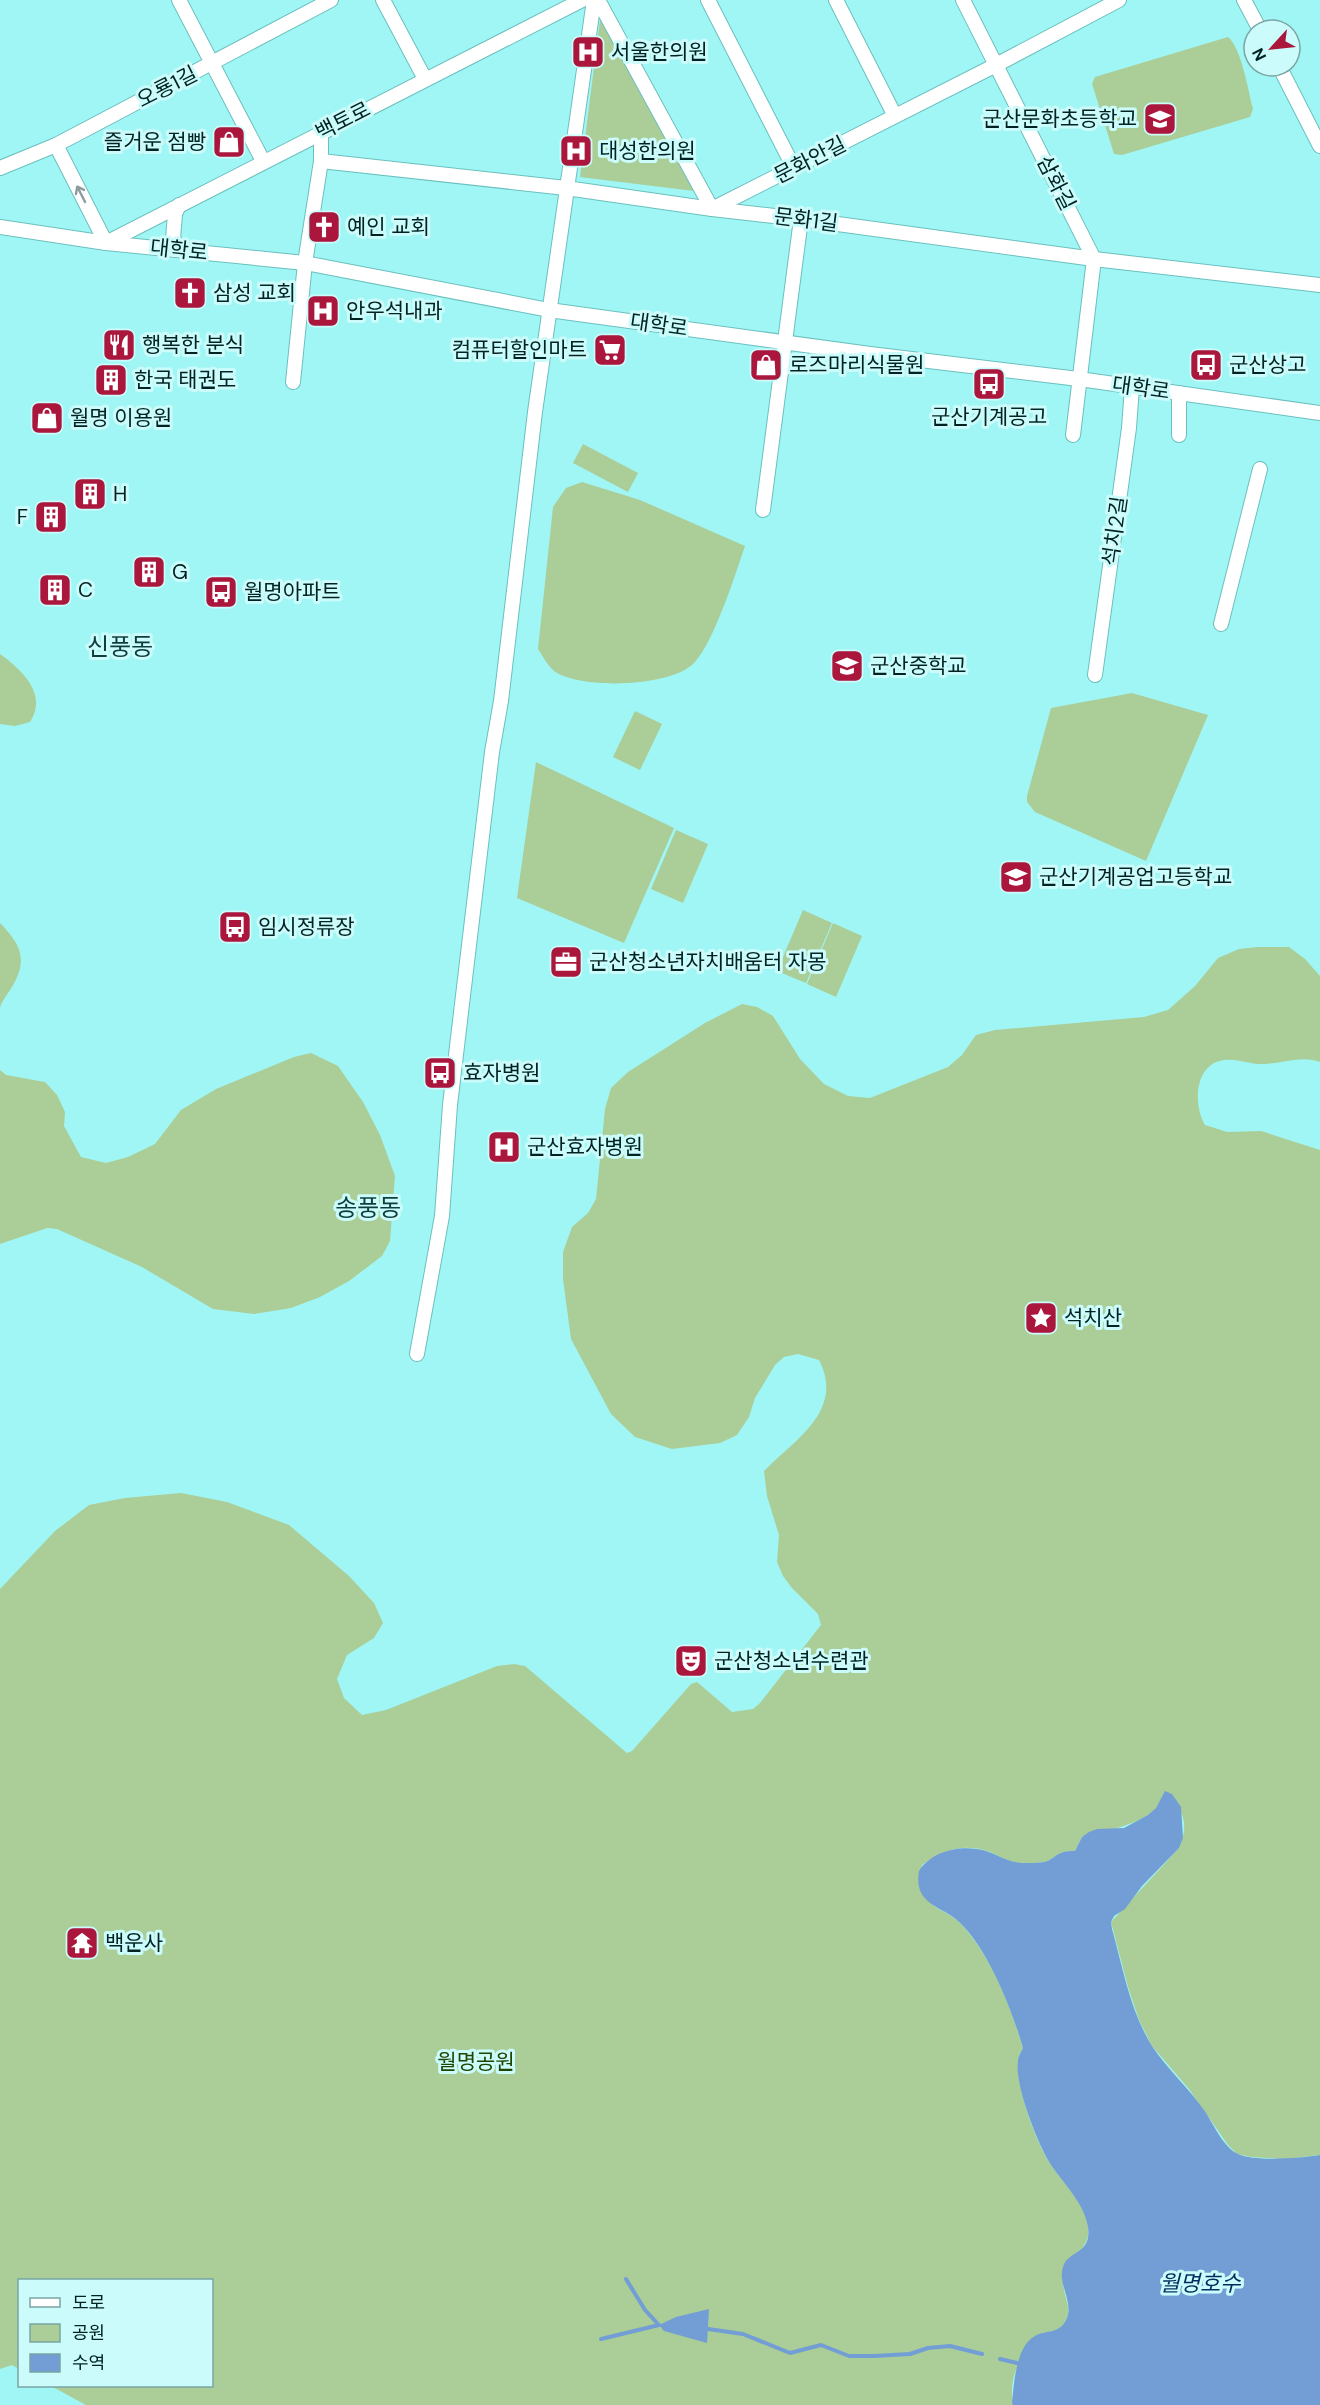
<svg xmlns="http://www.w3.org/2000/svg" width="1320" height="2405" font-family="'DM Sans','Noto Sans KR',sans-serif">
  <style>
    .green { fill: #abcd97 }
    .water { fill: #729ed5 }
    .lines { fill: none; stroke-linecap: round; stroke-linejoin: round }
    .stream { stroke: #729ed5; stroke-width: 4 }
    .minor-casing { stroke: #6bc0be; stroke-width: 16 }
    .minor { stroke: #fff; stroke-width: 14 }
    .oneway { stroke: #8c9c9c }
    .labels { text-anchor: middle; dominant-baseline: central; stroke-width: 6; stroke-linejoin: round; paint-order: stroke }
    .poi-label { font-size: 21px; fill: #022; stroke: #cbfcfb; text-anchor: start }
    .street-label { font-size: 21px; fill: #022; stroke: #cbfcfb }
    .park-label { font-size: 21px; fill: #204300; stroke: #cbfcfb }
    .water-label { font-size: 22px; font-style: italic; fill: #002d5e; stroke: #cbfcfb }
    .quarter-label { font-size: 24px; fill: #0d3d3d; stroke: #cbfcfb }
  </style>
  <rect width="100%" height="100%" fill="#a0f6f4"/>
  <!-- green -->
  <g class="green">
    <polygon points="604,17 694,191 580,177 600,20"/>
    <path d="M 1228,37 C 1242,49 1248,91 1253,109 L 1250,117 L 1122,155 L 1114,154 L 1094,90 L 1092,84 L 1095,77 Z"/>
    <polygon points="583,444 638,473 628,492 573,463"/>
    <path d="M 582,482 L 640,500 L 745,546 C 735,575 714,642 694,663 C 671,687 581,690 554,671 C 547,665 543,656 538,649 L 553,507 L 566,488 Z"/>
    <path d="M 0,654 C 22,670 48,694 30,722 L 15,726 L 0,724 Z"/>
    <polygon points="1132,693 1208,715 1146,861 1035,812 1027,802 1027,796 1051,708"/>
    <polygon points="635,711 662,724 640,770 613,757"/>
    <polygon points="536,762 674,828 624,943 517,898"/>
    <polygon points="676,830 708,844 683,903 651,889"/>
    <polygon points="803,910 832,923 806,983 777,971"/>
    <path d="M 0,923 C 20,944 29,959 12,987 C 8,994 2,1000 0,1008 Z"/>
    <polygon points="833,923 862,936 836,997 807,984"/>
    <path d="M 1258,947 L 1289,947 L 1305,959 L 1320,976 L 1320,1062 C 1303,1055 1283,1063 1265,1064 C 1251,1065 1238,1058 1224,1060 C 1194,1064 1193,1105 1205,1125 L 1227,1132 L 1261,1131 L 1320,1150 L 1320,2155 L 1285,2159 L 1251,2157 L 1237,2154 L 1228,2145 L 1189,2089 L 1152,2046 L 1139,2020 L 1128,1987 L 1111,1922 L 1179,1848 C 1190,1823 1183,1809 1165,1792 C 1162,1797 1160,1803 1156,1808 C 1143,1824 1102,1832 1082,1837 L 1075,1851 C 1071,1851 1065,1851 1061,1853 C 1056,1855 1052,1860 1045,1862 C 1039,1863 1030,1863 1022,1863 C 1009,1863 999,1855 987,1851 C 963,1843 941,1851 922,1865 C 920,1875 917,1883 922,1892 C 932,1911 948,1910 961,1924 C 992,1958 1010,2005 1023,2048 C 1021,2052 1018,2057 1018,2061 C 1016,2088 1036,2143 1051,2165 C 1064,2184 1085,2203 1088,2227 C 1090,2244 1080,2252 1068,2259 C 1066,2266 1063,2276 1063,2283 C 1065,2305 1077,2312 1057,2331 L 1042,2333 C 1022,2357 1008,2371 1013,2405 L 86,2405 L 51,2386 L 212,2386 L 212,2280 L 20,2280 L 19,2369 L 12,2365 L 0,2369 L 0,1589 L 55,1531 L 89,1505 L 125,1498 L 181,1493 L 227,1502 L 289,1525 L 349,1576 L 374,1603 L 383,1623 L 374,1638 L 347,1655 L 337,1679 L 344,1698 L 362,1715 L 386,1710 L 497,1666 L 514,1664 L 525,1666 L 627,1753 L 632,1751 L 691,1684 L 697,1682 L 732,1712 L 753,1709 L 760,1703 L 821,1625 L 818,1614 L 792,1588 L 783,1576 L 777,1562 L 779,1535 L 767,1496 L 764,1471 C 796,1439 845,1410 819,1360 L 798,1354 L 784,1357 L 775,1365 L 755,1398 L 749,1417 L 737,1435 L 720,1443 L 672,1449 L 635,1437 L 611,1414 L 571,1339 L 563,1279 L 563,1252 L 572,1227 L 588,1213 L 596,1199 L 605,1109 L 611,1088 L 628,1072 L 705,1023 L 742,1004 L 757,1007 L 773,1016 L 800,1059 L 824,1084 L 848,1096 L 870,1098 L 948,1067 L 962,1055 L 976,1035 L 995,1030 L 1144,1017 L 1168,1010 L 1195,986 L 1218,958 L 1239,949 Z"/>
    <polygon points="311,1053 338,1066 363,1102 380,1135 395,1176 390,1241 382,1256 349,1281 320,1297 291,1308 254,1314 213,1309 142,1267 57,1229 47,1228 0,1244 0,1070 6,1075 45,1082 57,1095 65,1112 64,1126 81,1157 106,1163 128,1157 155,1144 181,1110 216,1089 294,1057"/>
  </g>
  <!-- water -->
  <g class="water">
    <path d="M 1165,1791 L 1172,1794 L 1181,1807 L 1183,1838 L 1179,1848 L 1142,1886 L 1125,1909 L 1114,1916 L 1111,1922 L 1112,1929 C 1123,1968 1130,2011 1152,2046 C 1167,2069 1189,2088 1204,2110 C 1213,2123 1223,2147 1238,2154 C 1255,2162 1301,2158 1320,2155 L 1320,2405 L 1013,2405 L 1012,2403 C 1014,2383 1016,2346 1035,2336 C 1047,2329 1058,2335 1066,2320 C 1075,2303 1057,2284 1063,2267 C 1068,2250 1092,2255 1088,2227 C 1084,2203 1064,2184 1051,2165 C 1038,2145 1014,2084 1018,2061 C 1018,2057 1021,2052 1023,2048 C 1012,2010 988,1948 958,1921 C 942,1906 913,1905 919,1871 C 932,1850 963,1844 986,1851 C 998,1855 1008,1862 1022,1863 C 1029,1863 1038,1863 1045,1862 C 1052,1860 1055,1855 1061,1853 C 1065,1851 1071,1851 1075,1851 L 1082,1837 L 1089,1832 L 1097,1829 L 1124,1828 L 1148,1815 L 1156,1808 Z"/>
    <polygon points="709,2309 707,2343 664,2331 659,2325 676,2317"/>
  </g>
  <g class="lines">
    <!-- stream -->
    <g class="stream">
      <polyline points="626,2279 645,2310 658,2324"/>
      <polyline points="708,2329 743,2334 790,2353 821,2345 849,2356 874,2356 910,2354 928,2348 950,2346 982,2354"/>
      <polyline points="601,2339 659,2325"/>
      <polyline points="1000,2359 1017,2363"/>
    </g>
    <!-- minor casing -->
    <g class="minor-casing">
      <g id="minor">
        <polyline points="179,0 263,161"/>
        <polyline points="383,0 425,79"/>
        <polyline points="598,0 712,209 996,65 1119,0"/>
        <polyline points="708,0 794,168"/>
        <polyline points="836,0 895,116"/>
        <polyline points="963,0 1094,259 1073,435"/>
        <polyline points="1244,0 1260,30"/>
        <polyline points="1279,66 1320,146"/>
        <polyline points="321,132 321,161 566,188 712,209 801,219 1094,259 1320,285"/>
        <polyline points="56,145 106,243 582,0"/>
        <polyline points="0,168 56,145 331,0"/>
        <polyline points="179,205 175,214 173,239 183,251"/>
        <polyline points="0,227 106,243 305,263 549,310 870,354 1079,379 1320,413"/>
        <polyline points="293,382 305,263 321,161"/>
        <polyline points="1179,435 1179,393"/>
        <polyline points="763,510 801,219"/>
        <polyline points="1221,624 1260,469"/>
        <polyline points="1095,675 1129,428 1132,387"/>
        <polyline points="417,1354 442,1216 450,1105 492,752 501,701 535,412 594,0"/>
      </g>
    </g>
    <!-- minor -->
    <use href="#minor" class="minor"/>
  </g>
  <!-- one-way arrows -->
  <defs><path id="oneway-shaft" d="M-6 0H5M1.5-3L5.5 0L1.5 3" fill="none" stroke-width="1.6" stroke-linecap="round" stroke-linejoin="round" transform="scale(1.5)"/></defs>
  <use class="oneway" href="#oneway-shaft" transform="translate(81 194) rotate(-117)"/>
  <!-- icons -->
  <defs>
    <g id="hospital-square" transform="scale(1.725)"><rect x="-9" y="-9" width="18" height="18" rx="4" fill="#ab163d" stroke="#cbfcfb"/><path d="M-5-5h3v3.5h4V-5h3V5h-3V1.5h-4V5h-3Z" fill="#fff"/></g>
    <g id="school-square" transform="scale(1.725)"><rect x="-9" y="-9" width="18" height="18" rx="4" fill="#ab163d" stroke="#cbfcfb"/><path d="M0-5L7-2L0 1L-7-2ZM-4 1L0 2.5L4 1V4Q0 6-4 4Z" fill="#fff"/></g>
    <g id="shop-square" transform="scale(1.725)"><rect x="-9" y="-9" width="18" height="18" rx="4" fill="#ab163d" stroke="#cbfcfb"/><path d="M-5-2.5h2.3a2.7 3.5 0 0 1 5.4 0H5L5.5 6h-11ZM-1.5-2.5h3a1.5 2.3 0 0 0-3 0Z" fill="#fff"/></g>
    <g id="church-square" transform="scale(1.725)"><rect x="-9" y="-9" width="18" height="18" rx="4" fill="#ab163d" stroke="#cbfcfb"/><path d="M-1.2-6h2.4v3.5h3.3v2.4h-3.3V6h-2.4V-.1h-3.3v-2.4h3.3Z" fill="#fff"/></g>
    <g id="restaurant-square" transform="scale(1.725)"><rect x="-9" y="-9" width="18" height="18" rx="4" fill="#ab163d" stroke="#cbfcfb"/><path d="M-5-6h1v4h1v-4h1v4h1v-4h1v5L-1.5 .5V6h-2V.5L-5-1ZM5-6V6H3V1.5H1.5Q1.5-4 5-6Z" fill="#fff"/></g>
    <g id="supermarket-square" transform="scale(1.725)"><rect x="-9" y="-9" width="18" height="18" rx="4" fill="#ab163d" stroke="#cbfcfb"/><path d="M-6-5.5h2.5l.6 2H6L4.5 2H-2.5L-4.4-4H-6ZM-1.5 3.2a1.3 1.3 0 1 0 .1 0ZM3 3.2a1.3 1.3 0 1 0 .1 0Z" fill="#fff"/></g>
    <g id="bus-square" transform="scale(1.725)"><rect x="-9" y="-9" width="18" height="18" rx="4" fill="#ab163d" stroke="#cbfcfb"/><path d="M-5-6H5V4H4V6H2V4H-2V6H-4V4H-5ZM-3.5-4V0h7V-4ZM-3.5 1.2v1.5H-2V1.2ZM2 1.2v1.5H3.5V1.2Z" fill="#fff"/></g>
    <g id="building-square" transform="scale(1.725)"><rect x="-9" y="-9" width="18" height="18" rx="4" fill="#ab163d" stroke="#cbfcfb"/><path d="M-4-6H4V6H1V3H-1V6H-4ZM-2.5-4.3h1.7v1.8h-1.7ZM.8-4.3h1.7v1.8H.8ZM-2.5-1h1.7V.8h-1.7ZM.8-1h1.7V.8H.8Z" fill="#fff"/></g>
    <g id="office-square" transform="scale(1.725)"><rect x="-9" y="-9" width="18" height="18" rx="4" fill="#ab163d" stroke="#cbfcfb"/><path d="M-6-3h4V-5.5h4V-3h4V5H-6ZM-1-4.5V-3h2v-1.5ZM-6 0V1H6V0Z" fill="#fff"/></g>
    <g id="sight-square" transform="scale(1.725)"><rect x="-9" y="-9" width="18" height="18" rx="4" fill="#ab163d" stroke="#cbfcfb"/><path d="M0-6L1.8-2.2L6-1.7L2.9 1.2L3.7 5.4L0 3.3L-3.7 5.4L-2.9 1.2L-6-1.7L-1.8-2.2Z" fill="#fff"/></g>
    <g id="theatre-square" transform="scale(1.725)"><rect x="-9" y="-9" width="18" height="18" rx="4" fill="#ab163d" stroke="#cbfcfb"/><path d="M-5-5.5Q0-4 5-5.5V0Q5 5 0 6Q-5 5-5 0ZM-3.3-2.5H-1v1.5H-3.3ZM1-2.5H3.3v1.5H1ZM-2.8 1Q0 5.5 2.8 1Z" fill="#fff"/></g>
    <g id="temple-square" transform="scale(1.725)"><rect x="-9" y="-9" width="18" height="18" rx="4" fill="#ab163d" stroke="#cbfcfb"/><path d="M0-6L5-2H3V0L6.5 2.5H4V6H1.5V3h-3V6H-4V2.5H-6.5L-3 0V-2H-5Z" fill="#fff"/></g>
  </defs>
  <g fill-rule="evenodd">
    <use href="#hospital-square" x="588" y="52"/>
    <use href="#school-square" x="1160" y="119"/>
    <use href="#shop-square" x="229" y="142"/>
    <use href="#hospital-square" x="576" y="151"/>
    <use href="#church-square" x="324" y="227"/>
    <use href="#church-square" x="190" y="293"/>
    <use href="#hospital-square" x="323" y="311"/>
    <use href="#restaurant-square" x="119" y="345"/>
    <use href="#supermarket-square" x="610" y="350"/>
    <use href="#shop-square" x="766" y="365"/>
    <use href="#bus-square" x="1206" y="365"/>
    <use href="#building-square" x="111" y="380"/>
    <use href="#bus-square" x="989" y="384"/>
    <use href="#shop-square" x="47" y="418"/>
    <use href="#building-square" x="90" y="494"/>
    <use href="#building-square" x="51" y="517"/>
    <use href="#building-square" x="149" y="572"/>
    <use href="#building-square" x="55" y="590"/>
    <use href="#bus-square" x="221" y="592"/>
    <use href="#school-square" x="847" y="666"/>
    <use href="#school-square" x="1016" y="877"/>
    <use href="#bus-square" x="235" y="927"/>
    <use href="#office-square" x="566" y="962"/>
    <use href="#bus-square" x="440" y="1073"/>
    <use href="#hospital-square" x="504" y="1147"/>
    <use href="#sight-square" x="1041" y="1318"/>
    <use href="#theatre-square" x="691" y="1661"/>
    <use href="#temple-square" x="82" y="1943"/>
  </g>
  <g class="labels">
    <!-- poi labels -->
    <g class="poi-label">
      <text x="611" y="52">서울한의원</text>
      <text x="1137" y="119" text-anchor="end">군산문화초등학교</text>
      <text x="206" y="142" text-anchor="end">즐거운 점빵</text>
      <text x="599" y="151">대성한의원</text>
      <text x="347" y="227">예인 교회</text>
      <text x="213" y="293">삼성 교회</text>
      <text x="346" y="311">안우석내과</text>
      <text x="142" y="345">행복한 분식</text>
      <text x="587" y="350" text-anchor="end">컴퓨터할인마트</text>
      <text x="789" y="365">로즈마리식물원</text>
      <text x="1229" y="365">군산상고</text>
      <text x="134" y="380">한국 태권도</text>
      <text x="989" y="417" text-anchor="middle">군산기계공고</text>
      <text x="70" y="418">월명 이용원</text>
      <text x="113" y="494">H</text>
      <text x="28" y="517" text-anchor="end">F</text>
      <text x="172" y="572">G</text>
      <text x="78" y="590">C</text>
      <text x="244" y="592">월명아파트</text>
      <text x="870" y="666">군산중학교</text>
      <text x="1039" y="877">군산기계공업고등학교</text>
      <text x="258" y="927">임시정류장</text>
      <text x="589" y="962">군산청소년자치배움터 자몽</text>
      <text x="463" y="1073">효자병원</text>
      <text x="527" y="1147">군산효자병원</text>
      <text x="1064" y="1318">석치산</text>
      <text x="714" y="1661">군산청소년수련관</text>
      <text x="105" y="1943">백운사</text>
    </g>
    <!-- street labels -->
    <g class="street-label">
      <text transform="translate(167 87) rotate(-27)">오룡1길</text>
      <text transform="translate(343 121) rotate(-27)">백토로</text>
      <text transform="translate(810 160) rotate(-27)">문화안길</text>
      <text transform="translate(1056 183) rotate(63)">삼화길</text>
      <text transform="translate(806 220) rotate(7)">문화1길</text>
      <text transform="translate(179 250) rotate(6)">대학로</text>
      <text transform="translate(659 325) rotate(8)">대학로</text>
      <text transform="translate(1141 388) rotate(8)">대학로</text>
      <text transform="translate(1115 531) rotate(-82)">석치2길</text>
    </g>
    <!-- park labels -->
    <g class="park-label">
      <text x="476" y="2062">월명공원</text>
    </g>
    <!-- water labels -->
    <g class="water-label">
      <text x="1200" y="2283">월명호수</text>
    </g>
    <!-- quarter labels -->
    <g class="quarter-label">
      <text x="120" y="646">신풍동</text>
      <text x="368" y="1207">송풍동</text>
    </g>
  </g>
  <!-- legend -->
  <rect x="18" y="2279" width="195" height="108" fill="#cbfcfb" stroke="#7aa5a4" stroke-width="1.5"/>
  <rect x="30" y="2298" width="30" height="9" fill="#ffffff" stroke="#7aa5a4" stroke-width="1.5"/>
  <text x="72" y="2309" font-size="18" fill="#002222">도로</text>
  <rect x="30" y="2324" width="30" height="18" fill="#abcd97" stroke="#7aa5a4" stroke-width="1.5"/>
  <text x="72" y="2339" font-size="18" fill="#002222">공원</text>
  <rect x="30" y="2354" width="30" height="18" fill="#729ed5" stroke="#7aa5a4" stroke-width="1.5"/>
  <text x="72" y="2369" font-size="18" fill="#002222">수역</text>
  <!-- north arrow -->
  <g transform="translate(1272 48) rotate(243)"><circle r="28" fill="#cbfcfb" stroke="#7aa5a4" stroke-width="1.5"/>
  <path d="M0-4.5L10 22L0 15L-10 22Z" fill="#ab163d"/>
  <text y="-9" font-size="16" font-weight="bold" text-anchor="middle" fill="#002222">N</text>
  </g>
</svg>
